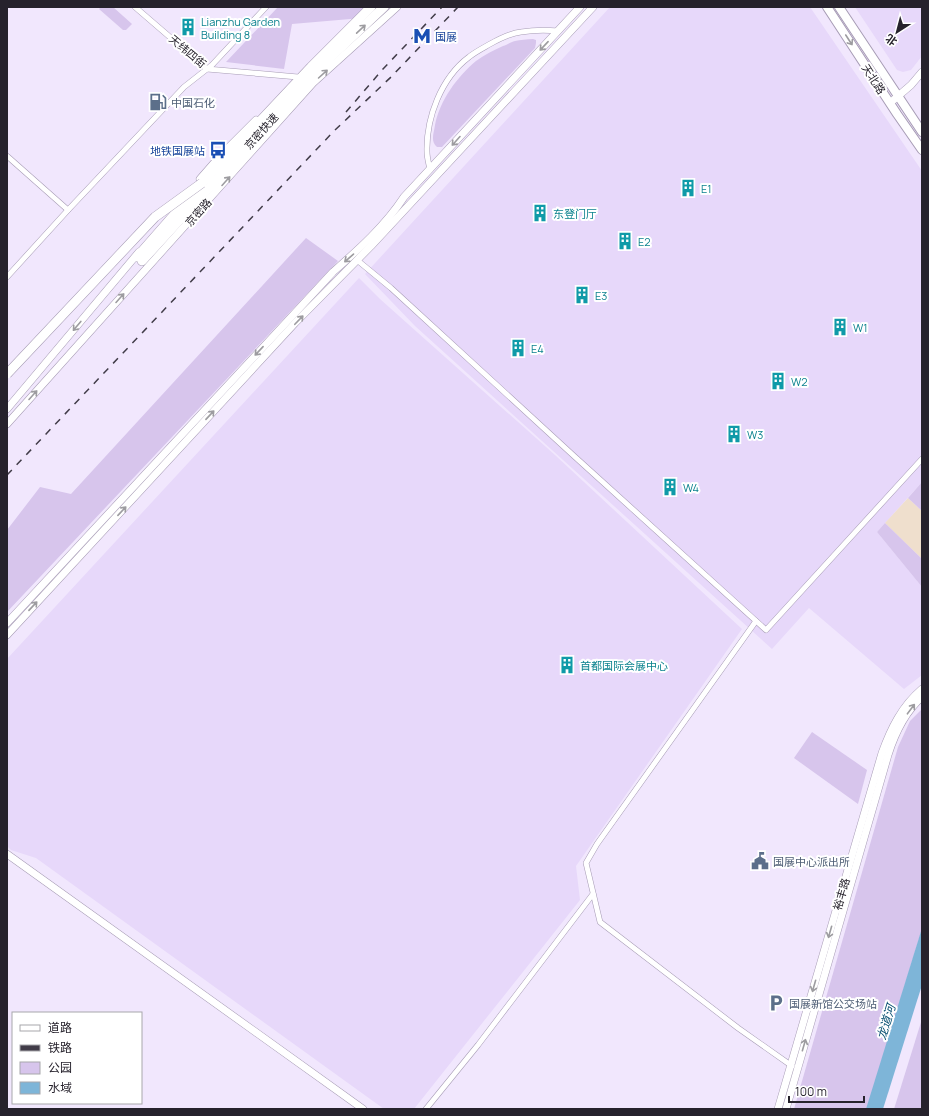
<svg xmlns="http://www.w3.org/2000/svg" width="929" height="1116" font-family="Manrope,'Noto Sans SC',sans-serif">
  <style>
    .built { fill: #e7d8fa }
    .industrial { fill: #efdfcd }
    .green { fill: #d7c5ec }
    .water { fill: #7eb5d8 }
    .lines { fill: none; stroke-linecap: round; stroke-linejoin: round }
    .minor-casing { stroke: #a79cb5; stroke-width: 6 }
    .tertiary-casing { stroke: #a79cb5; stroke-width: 8 }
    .secondary-casing { stroke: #a79cb5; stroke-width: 8 }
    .primary-casing { stroke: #a79cb5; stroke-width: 10 }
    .trunk-casing { stroke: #a79cb5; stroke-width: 10 }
    .minor { stroke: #fff; stroke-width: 5 }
    .tertiary { stroke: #fff; stroke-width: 7 }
    .secondary { stroke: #fff; stroke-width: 7 }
    .primary { stroke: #fff; stroke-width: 8 }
    .trunk { stroke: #fff; stroke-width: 9 }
    .rail { stroke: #413c48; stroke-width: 1.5; stroke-dasharray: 7 7; stroke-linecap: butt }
    .trunk-bridge-casing { stroke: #a79cb5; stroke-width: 10; stroke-linecap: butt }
    .trunk-bridge { stroke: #fff; stroke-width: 9 }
    .oneway { stroke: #9d9ca0 }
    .labels { text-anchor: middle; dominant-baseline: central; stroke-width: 4; stroke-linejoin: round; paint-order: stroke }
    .culture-label { font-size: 11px; fill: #0d838f; stroke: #fff; text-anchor: start }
    .transit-label { font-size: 11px; fill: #164399; stroke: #fff; text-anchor: start }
    .street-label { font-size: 11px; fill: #26222c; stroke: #fff }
    .service-label { font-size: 11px; fill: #4e5e75; stroke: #fff; text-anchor: start }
    .water-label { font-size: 12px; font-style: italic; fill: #064e70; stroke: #fff }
  </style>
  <rect width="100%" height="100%" fill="#f1e7fd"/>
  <!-- built -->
  <g class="built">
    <polygon points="610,7 810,7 922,171 922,482 877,532 922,587 922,675 904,689 809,608 772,649 415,326 365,274"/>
    <polygon points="855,7 922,7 922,56 911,70 903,72 897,70"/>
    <polygon points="359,278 380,299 555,455 742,629 576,866 580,900 414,1109 384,1109 36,858 11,850 7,846 7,659"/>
  </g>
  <!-- industrial -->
  <polygon class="industrial" points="908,498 922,511 922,559 885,523"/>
  <!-- green -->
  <g class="green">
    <polygon points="101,7 113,7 132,24 126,30 123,30 99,9"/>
    <polygon points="278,7 373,7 362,18 292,24 284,69 226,62"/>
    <path d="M 533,39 L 536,40 L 536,43 L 535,48 L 442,147 L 437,147 C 430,141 434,133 435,125 C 440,100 457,77 476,61 C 484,55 494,50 503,46 C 507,45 511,42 515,41 C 520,40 527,39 533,39 Z"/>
    <polygon points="306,238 338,261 7,612 7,530 40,487 71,494"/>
    <polygon points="922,482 922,511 908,498"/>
    <polygon points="885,523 922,559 922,587 877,532"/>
    <polygon points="922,709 922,929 867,1109 794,1109 898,747 910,721"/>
    <polygon points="812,732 867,770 858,804 794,758"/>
    <polygon points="922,1019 922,1109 894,1109"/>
  </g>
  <!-- water -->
  <polygon class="water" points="922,928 922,985 883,1109 866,1109"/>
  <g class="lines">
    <!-- minor casing -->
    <g class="minor-casing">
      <g id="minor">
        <polyline points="135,7 207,69 298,77"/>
        <polyline points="7,156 68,210"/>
        <path d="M 430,170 C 429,164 427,158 427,152 C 426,118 441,78 469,57 C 475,52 483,48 490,44 C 499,39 511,33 521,32 C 534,30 546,30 558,31"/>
        <polyline points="357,260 391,288 574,456 766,630 922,459"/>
        <polyline points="7,277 68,210 184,87 212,65 266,7"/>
        <polyline points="756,621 597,844 586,863 600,922 738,1028 792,1066"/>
        <polyline points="426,1109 478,1045 593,894"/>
      </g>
    </g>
    <!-- tertiary casing -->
    <g class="tertiary-casing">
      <g id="tertiary">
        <polyline points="890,103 911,85 922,72"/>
        <path d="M 7,623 L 333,272 C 359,249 385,226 404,197 L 580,7"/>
        <polyline points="7,635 295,323 371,246 593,7"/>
        <polyline points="7,854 363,1109"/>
        <path d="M 778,1109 L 882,753 C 891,728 902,706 922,689"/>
        <path d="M 786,1109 L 888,755 C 895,733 905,712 922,697"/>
      </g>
    </g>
    <!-- secondary casing -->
    <g class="secondary-casing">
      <g id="secondary">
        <polyline points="200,179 221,155 256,120"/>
        <polyline points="7,409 139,252"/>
        <polyline points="7,424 313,83 397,7"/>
      </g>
    </g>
    <!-- primary casing -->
    <g class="primary-casing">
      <g id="primary">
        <polyline points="827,7 897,114 922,150"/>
        <polyline points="839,7 922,132"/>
      </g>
    </g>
    <!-- trunk casing -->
    <g class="trunk-casing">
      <g id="trunk">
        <polyline points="137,257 202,183 311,67 371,7"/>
        <polyline points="142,261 316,71 384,7"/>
      </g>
    </g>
    <!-- minor -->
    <use href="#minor" class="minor"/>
    <!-- tertiary -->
    <use href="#tertiary" class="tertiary"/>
    <!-- secondary -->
    <use href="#secondary" class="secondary"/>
    <!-- primary -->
    <use href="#primary" class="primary"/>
    <!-- trunk -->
    <use href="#trunk" class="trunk"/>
    <!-- rail -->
    <g class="rail">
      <polyline points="346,112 383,69 442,7"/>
      <polyline points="7,475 334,131 391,77 458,7"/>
    </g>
    <!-- trunk-bridge casing -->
    <g class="trunk-bridge-casing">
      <polyline id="trunk-bridge" points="7,374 155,217 202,183"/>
    </g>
    <!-- trunk-bridge -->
    <use href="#trunk-bridge" class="trunk-bridge"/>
  </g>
  <!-- one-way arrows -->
  <defs><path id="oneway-shaft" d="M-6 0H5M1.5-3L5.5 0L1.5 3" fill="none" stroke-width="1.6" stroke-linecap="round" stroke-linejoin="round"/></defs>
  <g class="oneway">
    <use href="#oneway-shaft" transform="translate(361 29) rotate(-43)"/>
    <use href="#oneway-shaft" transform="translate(849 40) rotate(57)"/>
    <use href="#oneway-shaft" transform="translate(544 46) rotate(133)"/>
    <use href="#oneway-shaft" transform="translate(323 74) rotate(-42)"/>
    <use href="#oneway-shaft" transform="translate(456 141) rotate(132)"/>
    <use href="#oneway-shaft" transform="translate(226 181) rotate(-48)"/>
    <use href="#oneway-shaft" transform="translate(349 258) rotate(139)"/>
    <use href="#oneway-shaft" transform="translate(120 298) rotate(-48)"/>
    <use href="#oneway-shaft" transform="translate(299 320) rotate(-46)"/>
    <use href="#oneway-shaft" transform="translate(77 326) rotate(130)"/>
    <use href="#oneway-shaft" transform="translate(259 351) rotate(133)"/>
    <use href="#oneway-shaft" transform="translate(33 395) rotate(-48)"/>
    <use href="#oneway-shaft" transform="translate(210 415) rotate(-47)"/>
    <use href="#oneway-shaft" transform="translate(122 511) rotate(-47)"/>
    <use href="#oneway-shaft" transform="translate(33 606) rotate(-47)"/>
    <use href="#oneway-shaft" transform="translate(911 709) rotate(-53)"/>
    <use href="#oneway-shaft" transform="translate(830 932) rotate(106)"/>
    <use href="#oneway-shaft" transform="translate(814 986) rotate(106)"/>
    <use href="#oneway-shaft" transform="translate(804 1045) rotate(-74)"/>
  </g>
  <!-- icons -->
  <defs>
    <g id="building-bare" transform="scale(1.38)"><path d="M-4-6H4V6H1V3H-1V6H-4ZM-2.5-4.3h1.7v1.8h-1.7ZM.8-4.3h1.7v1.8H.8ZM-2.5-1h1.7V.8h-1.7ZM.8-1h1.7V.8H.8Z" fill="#0f9aa8" stroke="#fff" stroke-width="2.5" paint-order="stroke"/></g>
    <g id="metro-bare" transform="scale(1.38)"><path d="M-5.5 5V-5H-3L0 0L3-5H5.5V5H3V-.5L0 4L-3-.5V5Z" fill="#1a4fb4" stroke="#fff" stroke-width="2.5" paint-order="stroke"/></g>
    <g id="fuel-bare" transform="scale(1.38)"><path d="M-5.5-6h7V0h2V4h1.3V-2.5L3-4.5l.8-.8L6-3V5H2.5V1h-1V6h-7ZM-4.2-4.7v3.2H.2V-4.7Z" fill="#5c6f8a" stroke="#fff" stroke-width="2.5" paint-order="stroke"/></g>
    <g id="bus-bare" transform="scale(1.38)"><path d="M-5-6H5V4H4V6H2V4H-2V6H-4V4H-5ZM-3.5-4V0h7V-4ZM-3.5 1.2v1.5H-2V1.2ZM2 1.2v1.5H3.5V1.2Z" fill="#1a4fb4" stroke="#fff" stroke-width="2.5" paint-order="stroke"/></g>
    <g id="civic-bare" transform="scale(1.38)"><path d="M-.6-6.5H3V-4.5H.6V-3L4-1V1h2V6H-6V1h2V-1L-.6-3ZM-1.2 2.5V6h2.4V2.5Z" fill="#5c6f8a" stroke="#fff" stroke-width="2.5" paint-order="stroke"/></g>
    <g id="parking-bare" transform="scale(1.38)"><path d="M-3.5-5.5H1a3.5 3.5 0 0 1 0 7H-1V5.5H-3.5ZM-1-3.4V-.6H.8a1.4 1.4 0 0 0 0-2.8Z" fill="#5c6f8a" stroke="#fff" stroke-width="2.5" paint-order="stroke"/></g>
  </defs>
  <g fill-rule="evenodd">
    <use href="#building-bare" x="188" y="27"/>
    <use href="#metro-bare" x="422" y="36"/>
    <use href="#fuel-bare" x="158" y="102"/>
    <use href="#bus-bare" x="218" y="150"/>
    <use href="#building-bare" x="688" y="188"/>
    <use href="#building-bare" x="540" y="213"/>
    <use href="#building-bare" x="625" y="241"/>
    <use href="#building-bare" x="582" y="295"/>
    <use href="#building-bare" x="840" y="327"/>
    <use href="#building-bare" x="518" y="348"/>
    <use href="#building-bare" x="778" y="381"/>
    <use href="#building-bare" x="734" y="434"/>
    <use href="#building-bare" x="670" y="487"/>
    <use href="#building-bare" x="567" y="665"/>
    <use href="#civic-bare" x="760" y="861"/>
    <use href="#parking-bare" x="776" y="1003"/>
  </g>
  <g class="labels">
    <!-- culture labels -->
    <g class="culture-label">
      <text x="201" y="21">Lianzhu Garden<tspan x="201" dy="13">Building 8</tspan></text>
      <text x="701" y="188">E1</text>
      <text x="553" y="213">东登门厅</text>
      <text x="638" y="241">E2</text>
      <text x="595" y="295">E3</text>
      <text x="853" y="327">W1</text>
      <text x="531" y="348">E4</text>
      <text x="791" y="381">W2</text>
      <text x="747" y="434">W3</text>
      <text x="683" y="487">W4</text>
      <text x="580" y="665">首都国际会展中心</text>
    </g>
    <!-- transit labels -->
    <g class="transit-label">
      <text x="435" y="36">国展</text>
      <text x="205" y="150" text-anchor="end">地铁国展站</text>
    </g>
    <!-- street labels -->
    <g class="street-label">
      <text transform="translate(188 51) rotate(40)">天纬四街</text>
      <text transform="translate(874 79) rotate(57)">天北路</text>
      <text transform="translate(261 131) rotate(-48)">京密快速</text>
      <text transform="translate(198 212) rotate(-48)">京密路</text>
      <text transform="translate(841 894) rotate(-74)">裕丰路</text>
    </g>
    <!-- service labels -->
    <g class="service-label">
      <text x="171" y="102">中国石化</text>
      <text x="773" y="861">国展中心派出所</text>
      <text x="789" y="1003">国展新馆公交场站</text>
    </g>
    <!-- water labels -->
    <g class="water-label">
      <text transform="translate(886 1022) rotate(-73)">龙道河</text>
    </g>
  </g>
  <!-- border -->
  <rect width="929" height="1116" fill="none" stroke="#26222c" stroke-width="16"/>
  <!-- legend -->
  <rect x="12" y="1012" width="130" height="92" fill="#ffffff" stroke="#a8a7ab"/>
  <rect x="20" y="1025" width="20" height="6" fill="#ffffff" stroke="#a8a7ab"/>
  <text x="48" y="1032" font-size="12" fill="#26222c">道路</text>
  <rect x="20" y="1045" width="20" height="6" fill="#413c48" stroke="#a8a7ab"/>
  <text x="48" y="1052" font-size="12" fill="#26222c">铁路</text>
  <rect x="20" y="1062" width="20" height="12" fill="#d7c5ec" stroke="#a8a7ab"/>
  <text x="48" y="1072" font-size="12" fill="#26222c">公园</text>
  <rect x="20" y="1082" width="20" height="12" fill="#7eb5d8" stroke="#a8a7ab"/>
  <text x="48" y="1092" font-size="12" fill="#26222c">水域</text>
  <!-- north arrow -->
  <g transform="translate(897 32) rotate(216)" stroke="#ffffff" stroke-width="3" paint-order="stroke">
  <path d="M0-3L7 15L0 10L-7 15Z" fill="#26222c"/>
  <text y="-6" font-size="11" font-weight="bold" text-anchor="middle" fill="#26222c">北</text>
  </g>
  <!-- scale -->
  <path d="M789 1096v6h75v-6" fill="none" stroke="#26222c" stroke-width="2"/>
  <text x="795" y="1096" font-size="12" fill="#26222c" stroke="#ffffff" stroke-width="3" paint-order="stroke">100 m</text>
</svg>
